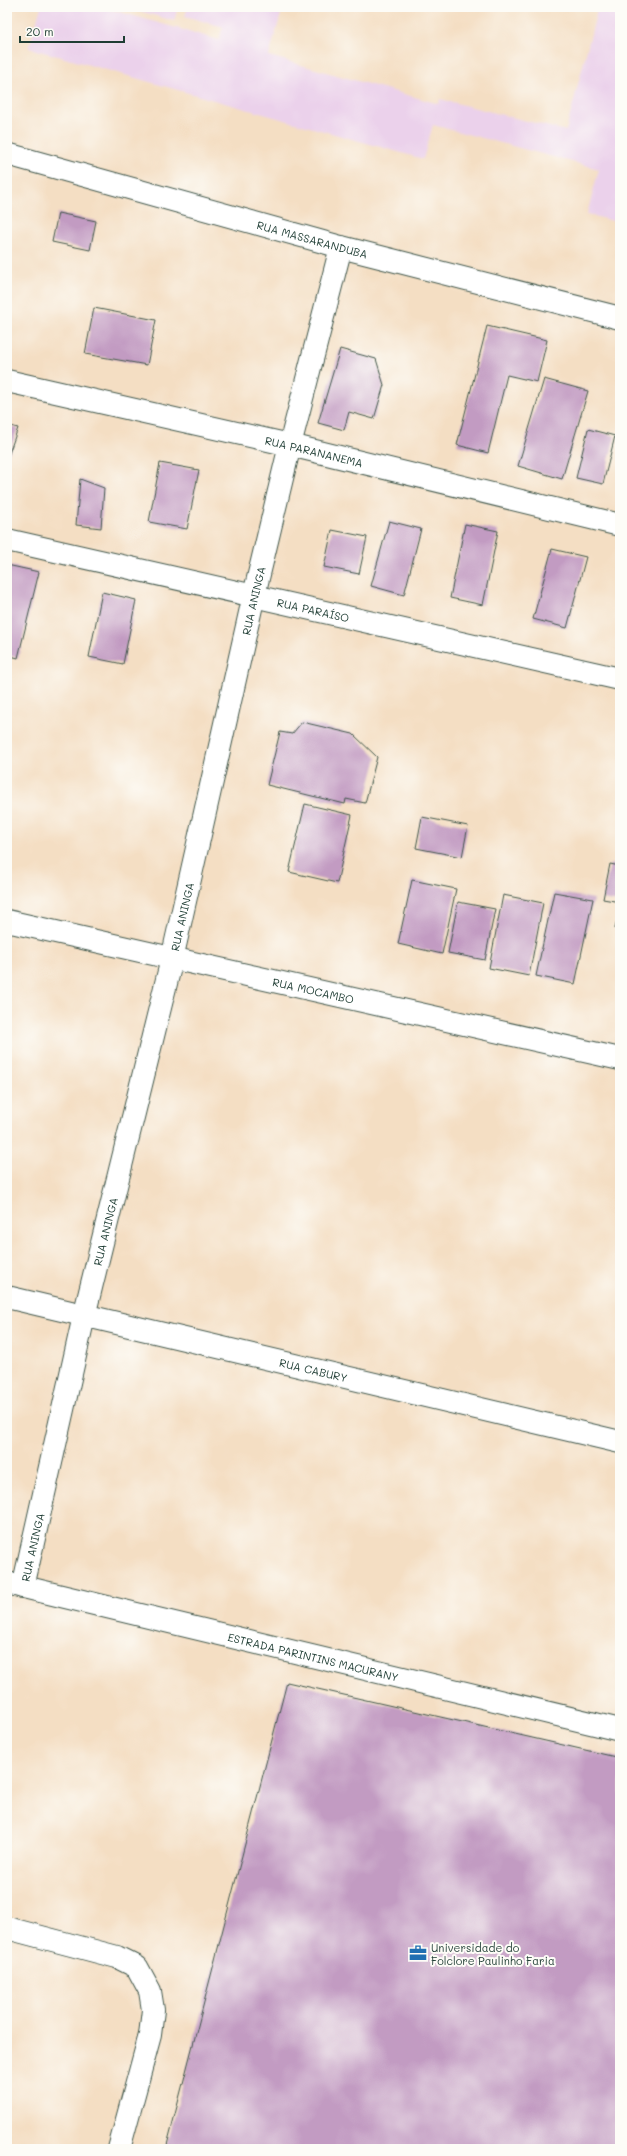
<svg xmlns="http://www.w3.org/2000/svg" width="627" height="2156" font-family="Mali,sans-serif">
  <style>
    .built { fill: #ebd1eb }
    .building { fill: #c29bc2 }
    .lines { fill: none; stroke-linecap: round; stroke-linejoin: round }
    .street-casing { stroke: #3f5549; stroke-width: 24 }
    .secondary-casing { stroke: #3f5549; stroke-width: 24 }
    .street { stroke: #fff; stroke-width: 22 }
    .secondary { stroke: #fff; stroke-width: 22 }
    .labels { text-anchor: middle; dominant-baseline: central; stroke-width: 4; stroke-linejoin: round; paint-order: stroke }
    .street-label { font-size: 11px; fill: #1f3d34; stroke: #fdfcf7 }
    .poi-label { font-size: 11px; fill: #1f3d34; stroke: #fdfcf7; text-anchor: start }
  </style>
  <rect width="100%" height="100%" fill="#fdfcf7"/>
  <filter id="ink" filterUnits="userSpaceOnUse"><feTurbulence type="fractalNoise" baseFrequency=".025" numOctaves="2"/><feDisplacementMap in="SourceGraphic" scale="8" xChannelSelector="R" yChannelSelector="G"/><feConvolveMatrix kernelMatrix="1 2 1 2 8 2 1 2 1" color-interpolation-filters="sRGB"/></filter>
  <filter id="wash" filterUnits="userSpaceOnUse"><feTurbulence type="fractalNoise" baseFrequency=".012" numOctaves="4" result="noise"/><feDisplacementMap in="SourceGraphic" scale="16" xChannelSelector="R" yChannelSelector="G"/><feGaussianBlur stdDeviation="0.9" result="paint"/><feColorMatrix in="noise" values="0 0 0 0 0 0 0 0 0 0 0 0 0 0 0 0 0 1.4 0 .05"/><feComposite in="paint" operator="in"/></filter>
  <g filter="url(#wash)">
    <rect width="100%" height="100%" fill="#f4dec3"/>
    <!-- built -->
    <g class="built">
      <polygon points="41,7 102,7 219,40 223,27 185,16 188,7 283,7 269,56 439,104 440,99 566,131 598,7 620,7 620,223 587,214 599,169 433,125 423,159 29,48"/>
      <polygon points="126,7 178,7 174,21"/>
    </g>
    <g id="blocks">
      <!-- building -->
      <g class="building">
        <polygon points="58,213 96,221 90,250 52,242"/>
        <polygon points="94,308 156,320 147,365 85,354"/>
        <polygon points="487,326 547,340 537,382 507,375 488,453 457,445"/>
        <polygon points="340,349 376,359 384,385 374,419 349,412 344,430 318,423"/>
        <polygon points="544,379 588,391 562,479 518,466"/>
        <polygon points="7,425 18,428 7,459"/>
        <polygon points="588,429 615,436 603,484 576,478"/>
        <polygon points="160,463 199,470 187,529 149,522"/>
        <polygon points="80,479 104,488 101,528 76,525"/>
        <polygon points="389,521 421,529 404,595 371,586"/>
        <polygon points="465,524 498,531 483,605 450,598"/>
        <polygon points="332,530 367,537 359,574 324,567"/>
        <polygon points="552,549 586,557 567,628 533,619"/>
        <polygon points="7,565 39,572 18,658 7,655"/>
        <polygon points="102,592 136,600 123,664 89,657"/>
        <polygon points="302,722 353,734 377,757 365,803 346,799 345,804 267,785 280,732 292,734"/>
        <polygon points="305,804 352,815 337,883 289,872"/>
        <polygon points="422,817 468,826 462,857 416,848"/>
        <polygon points="610,864 620,866 620,902 603,899"/>
        <polygon points="412,880 456,889 442,954 398,944"/>
        <polygon points="554,892 593,899 575,984 536,976"/>
        <polygon points="503,895 543,903 529,976 489,968"/>
        <polygon points="458,902 495,909 485,960 448,953"/>
        <polygon points="619,909 620,910 620,930 615,929"/>
        <polygon points="287,1682 620,1758 620,2149 166,2149"/>
      </g>
    </g>
  </g>
  <g filter="url(#ink)">
    <use href="#blocks" fill-opacity="0" stroke="#3f5549" stroke-width="1"/>
    <g class="lines">
      <!-- street casing -->
      <g class="street-casing">
        <g id="street">
          <path id="s1" d="M 7,381 L 290,445 L 620,525"/>
          <path id="s2" d="M 7,540 L 620,679"/>
          <path id="s3" d="M 7,921 L 620,1059"/>
          <path id="s4" d="M 7,1297 L 620,1442"/>
          <path id="s5" d="M 23,1587 L 84,1316 L 172,959 L 254,595 L 290,445 L 341,247"/>
          <polyline points="7,1928 117,1957 137,1967 150,1991 153,2010 150,2035 119,2149"/>
        </g>
      </g>
      <!-- secondary casing -->
      <g class="secondary-casing">
        <g id="secondary">
          <path id="s6" d="M 7,154 L 341,247 L 620,318"/>
          <path id="s7" d="M 7,1583 L 620,1730"/>
        </g>
      </g>
      <!-- street -->
      <use href="#street" class="street"/>
      <!-- secondary -->
      <use href="#secondary" class="secondary"/>
    </g>
  </g>
  <!-- icons -->
  <defs>
    <g id="office-bare" transform="scale(1.38)"><path d="M-6-3h4V-5.5h4V-3h4V5H-6ZM-1-4.5V-3h2v-1.5ZM-6 0V1H6V0Z" fill="#1f6fb2" stroke="#fdfcf7" stroke-width="2.5" paint-order="stroke"/></g>
  </defs>
  <g fill-rule="evenodd">
    <use href="#office-bare" x="418" y="1953"/>
  </g>
  <g class="labels">
    <!-- street labels -->
    <g class="street-label">
      <text stroke="none"><textPath href="#s6" startOffset="317">RUA MASSARANDUBA</textPath></text>
      <text stroke="none"><textPath href="#s1" startOffset="315">RUA PARANANEMA</textPath></text>
      <text stroke="none"><textPath href="#s5" startOffset="1013">RUA ANINGA</textPath></text>
      <text stroke="none"><textPath href="#s2" startOffset="314">RUA PARAÍSO</textPath></text>
      <text stroke="none"><textPath href="#s5" startOffset="689">RUA ANINGA</textPath></text>
      <text stroke="none"><textPath href="#s3" startOffset="314">RUA MOCAMBO</textPath></text>
      <text stroke="none"><textPath href="#s5" startOffset="365">RUA ANINGA</textPath></text>
      <text stroke="none"><textPath href="#s4" startOffset="315">RUA CABURY</textPath></text>
      <text stroke="none"><textPath href="#s5" startOffset="41">RUA ANINGA</textPath></text>
      <text stroke="none"><textPath href="#s7" startOffset="315">ESTRADA PARINTINS MACURANY</textPath></text>
    </g>
    <!-- poi labels -->
    <g class="poi-label">
      <text x="431" y="1947">Universidade do<tspan x="431" dy="13">Folclore Paulinho Faria</tspan></text>
    </g>
  </g>
  <!-- margin -->
  <rect width="627" height="2156" fill="none" stroke="#fdfcf7" stroke-width="24"/>
  <!-- scale -->
  <path d="M20 36v6h104v-6" fill="none" stroke="#1f3d34" stroke-width="2"/>
  <text x="26" y="36" font-size="12" fill="#1f3d34" stroke="#fdfcf7" stroke-width="3" paint-order="stroke">20 m</text>
</svg>
